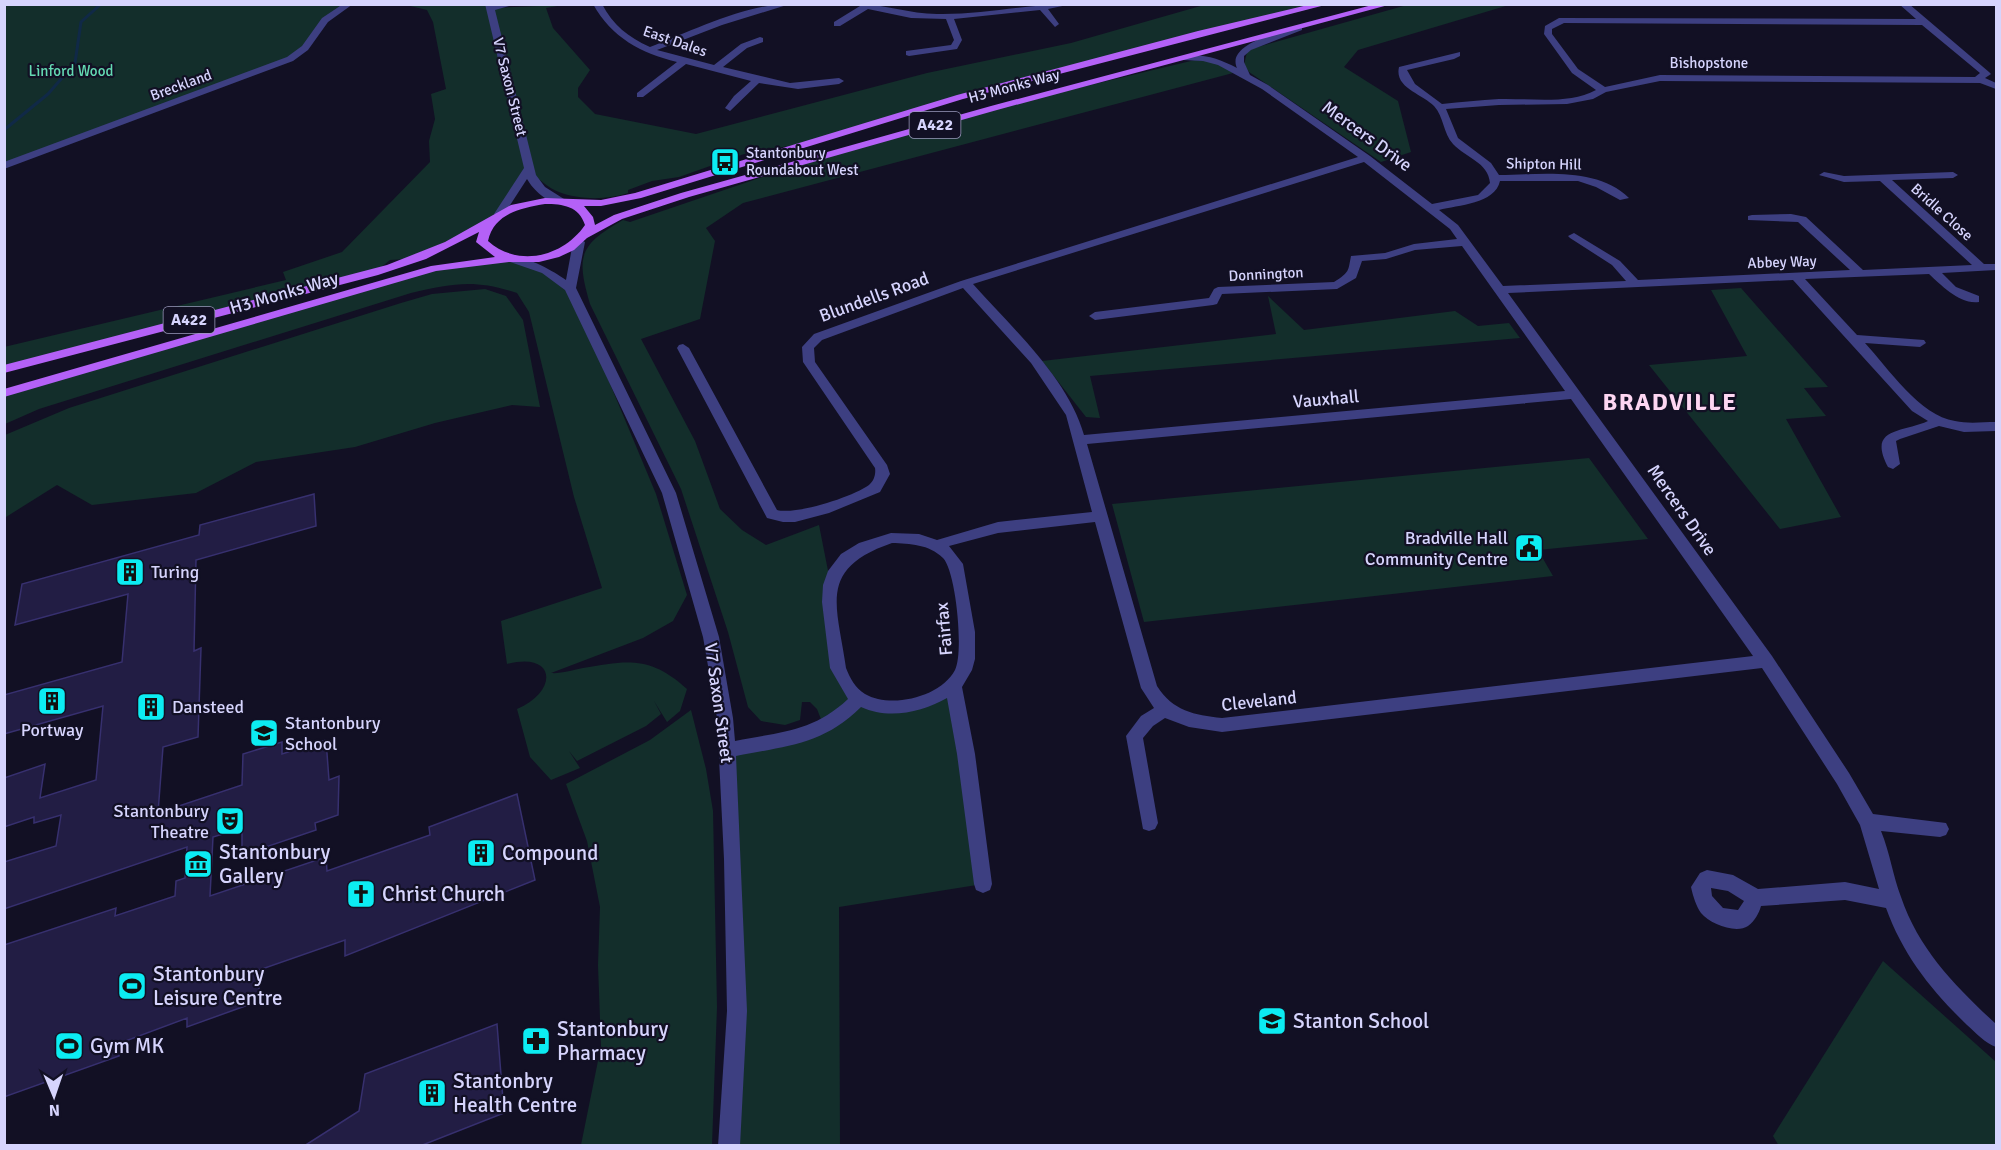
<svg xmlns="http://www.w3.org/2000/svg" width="2001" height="1150" font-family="Signika,sans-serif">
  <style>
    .green { fill: #132e2b }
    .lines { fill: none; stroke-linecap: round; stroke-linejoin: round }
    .stream { stroke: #102947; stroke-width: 3 }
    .building { fill: #221d44; stroke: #37306f; stroke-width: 1.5 }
    .minor { fill: #3d3f81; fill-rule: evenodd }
    .major { fill: #b461f7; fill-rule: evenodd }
    .labels { text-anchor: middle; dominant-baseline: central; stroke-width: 4.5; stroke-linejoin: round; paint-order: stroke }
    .far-street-label { font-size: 15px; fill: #d6d4fd; stroke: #121024 }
    .far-park-label { font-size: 15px; fill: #64dab3; stroke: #121024 }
    .far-poi-label { font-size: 15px; fill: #d6d4fd; stroke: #121024; text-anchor: start }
    .shield { fill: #121024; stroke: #9b99bc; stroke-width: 1.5 }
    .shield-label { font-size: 16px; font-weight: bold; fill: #d6d4fd }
    .street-label { font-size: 18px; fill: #d6d4fd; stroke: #121024 }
    .poi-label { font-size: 18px; fill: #d6d4fd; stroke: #121024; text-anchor: start }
    .near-poi-label { font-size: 21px; fill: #d6d4fd; stroke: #121024; text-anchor: start }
    .district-label { font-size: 24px; font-weight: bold; letter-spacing: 1.5px; fill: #fdd6f2; stroke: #121024 }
  </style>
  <rect width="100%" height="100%" fill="#121024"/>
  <!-- green -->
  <g class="green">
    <path d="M 489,4 L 490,8 L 563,5 L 546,8 L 553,28 L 590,70 L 578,88 L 578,97 L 595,114 L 696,134 L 927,73 L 1071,43 L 1204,5 L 1325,5 L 960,97 L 805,143 L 744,154 L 679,177 L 652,181 L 628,190 L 628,193 C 608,200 579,200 559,192 C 548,188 537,177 528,171 L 499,214 L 422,258 L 390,260 L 374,273 L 5,369 L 4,347 L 286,280 L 283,272 L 342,252 L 430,162 L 429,141 L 435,119 L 431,94 L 446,89 L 433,22 L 427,10 L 406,5 Z"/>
    <polygon points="4,5 349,5 339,10 290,59 5,166"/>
    <polygon points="1407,5 1509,5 1358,50 1344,67 1398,101 1411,152 1381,162 1249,72 1244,65 1247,52 1254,48"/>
    <path d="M 1195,60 L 1217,62 L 1233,73 L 743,203 L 706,228 L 715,241 L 700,319 L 641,339 L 695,441 L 720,509 L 742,530 L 766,545 L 819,525 L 831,586 L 838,668 L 859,699 L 912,704 L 953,684 L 983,884 L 839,907 L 840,1145 L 729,1145 L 728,750 L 824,727 L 817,709 L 810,702 L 802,702 L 800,720 L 785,725 L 761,721 L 748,707 L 728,632 L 681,489 L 590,304 C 576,256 579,245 623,220 L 630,222 L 774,173 L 994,108 Z"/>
    <path d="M 506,259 L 546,271 L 570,288 L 656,494 L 687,595 L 673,621 L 643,638 L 551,673 C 560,674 573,670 583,668 C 628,660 651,656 687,689 L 680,711 L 667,722 L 654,701 L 661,714 L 646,726 L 577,761 L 569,751 L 580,768 L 551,780 L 530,757 L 517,709 C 559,691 556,651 507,664 L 501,621 L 602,588 L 574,497 L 529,312 L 517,293 C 475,279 454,283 411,293 L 39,409 L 5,424 L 5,393 L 435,268 Z"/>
    <polygon points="1741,288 1828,387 1804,388 1826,416 1786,419 1841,517 1780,529 1649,365 1747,356 1711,290"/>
    <polygon points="485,289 506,296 523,320 540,407 512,405 435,423 355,447 256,462 196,493 92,505 57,485 6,517 5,521 5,435 69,408 401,303 432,294"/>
    <polygon points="1268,296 1304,330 1455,311 1478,326 1509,323 1520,338 1090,376 1100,418 1086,417 1042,361 1276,334"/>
    <polygon points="1589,458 1648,539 1538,550 1553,576 1144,622 1112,504"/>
    <polygon points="691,710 706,769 713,811 717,1007 712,1145 581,1145 601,1046 598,965 600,907 587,841 566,784 650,740"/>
    <polygon points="1883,961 1996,1062 1996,1145 1779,1146 1773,1136"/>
  </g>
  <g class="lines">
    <!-- stream -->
    <polyline class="stream" points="4,130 48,94 75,63 81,22 101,4"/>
  </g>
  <!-- building -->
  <g class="building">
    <polygon points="314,494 316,526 196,560 194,651 201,648 198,737 163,747 158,813 242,785 243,754 282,742 282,754 326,740 329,780 339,776 338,815 315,823 316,830 242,855 242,828 213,837 210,896 326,857 327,871 430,835 429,827 517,794 535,880 345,956 345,940 259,970 259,1001 187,1027 187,1018 120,1043 119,1056 4,1097 4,945 116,908 115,916 175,896 176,881 185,878 187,847 4,909 4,862 56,846 61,815 34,823 34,817 4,827 4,778 45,764 40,798 96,780 103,706 4,734 4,695 122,662 128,594 15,625 22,584 199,535 200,525"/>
    <polygon points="497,1024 504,1113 420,1146 304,1146 359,1111 365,1074"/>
  </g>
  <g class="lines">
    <!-- minor -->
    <g class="minor">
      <polygon points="343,4 353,4 328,22 308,50 293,61 4,169 4,162 287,57 302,46 322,18"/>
      <path d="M 485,4 L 516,4 L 495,10 L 536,175 L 545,187 L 564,199 L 564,203 C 549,205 534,191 527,179 L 503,216 L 494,214 L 524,168 Z"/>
      <path d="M 593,4 L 602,4 C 613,25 628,37 650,47 C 692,31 745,4 790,4 L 722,25 L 657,50 L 714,65 L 741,44 L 760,37 L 763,38 L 763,42 L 747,48 L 723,67 L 790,83 L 839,78 L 844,81 L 839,84 L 798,89 L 759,83 L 730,111 L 725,108 L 734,96 L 751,81 L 686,64 L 643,97 L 637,97 L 637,93 L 677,62 C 641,53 612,38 593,4 Z"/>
      <path d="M 858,4 C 884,4 910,14 937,14 C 982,15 1027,4 1072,4 L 1048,9 L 1059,24 L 1055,27 L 1040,10 L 954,19 L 962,40 L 957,49 L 909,56 L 906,55 L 906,51 L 951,45 L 954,40 L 946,19 L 911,18 L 868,9 L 840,26 L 834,26 L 834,22 L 860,6 Z"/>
      <path d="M 1899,4 L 1909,4 L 1989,72 L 1991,74 L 1985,78 L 1996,83 L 1996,89 L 1980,83 L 1660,81 L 1606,92 L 1593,99 L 1567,104 L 1499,105 L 1446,109 L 1458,138 L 1491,163 L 1499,175 C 1540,175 1596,166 1629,198 L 1620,200 L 1596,187 L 1578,181 L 1500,181 C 1495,204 1458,205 1439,210 L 1458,225 L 1503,286 L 1626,281 L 1612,265 L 1570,238 L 1568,236 L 1574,233 L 1620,261 L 1638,280 L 1850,270 L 1798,222 L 1748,220 L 1748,216 L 1752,215 L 1791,214 L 1806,217 L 1863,270 L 1972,265 L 1880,181 L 1844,182 L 1819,175 L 1824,172 L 1844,176 L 1953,172 L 1958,175 L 1953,178 L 1892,180 L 1984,264 L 1996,264 L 1996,270 L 1942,273 L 1956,287 L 1979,296 L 1979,302 C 1960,305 1941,285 1929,274 L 1805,279 L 1857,335 L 1924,340 L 1926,343 L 1920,347 L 1865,343 C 1888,368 1920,416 1955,421 C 1968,424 1983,422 1996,422 L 1996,431 L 1964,432 L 1939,426 L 1900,439 L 1896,441 L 1900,464 L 1893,469 L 1888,467 C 1867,427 1902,433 1928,421 L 1912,411 L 1793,280 L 1508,293 L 1772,656 L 1849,773 L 1873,814 L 1946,823 L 1949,829 L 1946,835 L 1940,837 L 1881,831 C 1890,853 1893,876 1901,897 C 1919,950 1956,987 1996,1024 L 1996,1047 C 1985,1043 1976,1033 1967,1025 C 1931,990 1903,955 1886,908 L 1845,900 L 1761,906 C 1759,913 1755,921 1748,926 C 1736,934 1710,924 1701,913 C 1696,906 1693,896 1691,887 L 1700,873 L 1707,870 L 1733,875 L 1758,889 L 1845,882 L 1879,889 L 1860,825 L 1837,784 L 1762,668 L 1222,732 L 1189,727 L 1165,718 L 1153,726 L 1143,738 L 1158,823 L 1155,829 L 1149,831 L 1143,829 L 1126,736 L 1141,716 L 1154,708 L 1141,688 L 1095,522 L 998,533 L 949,546 L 963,564 L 975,632 L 975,659 L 972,670 L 962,687 L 975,754 L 992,884 L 990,890 L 983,893 L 976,890 L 974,884 L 957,754 L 947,698 C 922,712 889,720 861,707 C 823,745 786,746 736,756 L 747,1011 L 740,1146 L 718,1146 L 727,1011 L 724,859 L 717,718 L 703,637 L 662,493 L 565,290 L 542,273 L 507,261 L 507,257 C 524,254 552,270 566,280 L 573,242 L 579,239 L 585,242 L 576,288 L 676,493 L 719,637 L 733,718 L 735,741 C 780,732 813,732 848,699 L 830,668 L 822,602 L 823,585 L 828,571 L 841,554 L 859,543 L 891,533 L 919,534 L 937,540 L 998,522 L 1092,512 L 1066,415 L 1031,363 L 963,288 L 822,340 L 814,348 L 815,362 L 887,465 L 890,474 L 880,492 L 829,513 L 795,522 L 783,522 L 767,518 L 677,348 L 679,345 L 683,344 L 689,348 L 777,510 C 797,515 852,497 869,485 C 874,481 876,474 875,468 L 803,362 L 802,347 L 814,334 L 961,281 L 1358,157 L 1262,89 L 1218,65 L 1203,61 L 1183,60 L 1183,56 C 1203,53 1220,59 1237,68 C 1226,44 1279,33 1296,26 L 1302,26 L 1302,30 L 1251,50 L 1244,56 L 1244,62 L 1250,75 L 1268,85 L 1370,156 L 1432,204 L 1478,195 L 1490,183 C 1488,162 1466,158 1453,144 C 1443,133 1444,117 1434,106 C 1423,94 1394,88 1399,67 L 1460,52 L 1460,56 L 1454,59 L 1407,70 L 1415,84 L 1442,104 C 1461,102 1480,100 1499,99 C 1530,98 1568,105 1596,90 L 1572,73 L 1544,34 L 1545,26 L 1559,18 L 1916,19 ZM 1564,23 L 1922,25 L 1980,73 L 1975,77 L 1660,75 L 1605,87 L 1578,69 L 1552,34 L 1552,29 ZM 1364,162 L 1450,229 L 1457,239 L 1414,244 L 1385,253 L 1351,256 C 1348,271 1350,272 1334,282 L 1218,287 L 1214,289 L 1209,298 L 1095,312 L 1089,316 L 1095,320 L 1213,305 L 1217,304 L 1222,294 L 1337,289 L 1356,278 L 1362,261 L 1386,259 L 1415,250 L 1462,246 L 1565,391 L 1084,435 C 1068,378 1012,328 973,284 ZM 1571,399 L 1753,656 L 1222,718 C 1194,715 1173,711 1157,686 L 1087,444 ZM 892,543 C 910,544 929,544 943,558 C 956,571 964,653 955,670 C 941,697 891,709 865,694 C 855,688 850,678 846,668 C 837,604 817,569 892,543 ZM 1711,888 L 1728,891 L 1744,901 L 1738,910 L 1723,908 L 1712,896 Z"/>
    </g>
    <!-- major -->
    <path class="major" d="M 1312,4 L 1329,4 L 963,99 L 641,198 L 601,206 L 584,206 L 593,217 L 595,225 L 614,215 L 681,193 L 991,106 L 1376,4 L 1392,4 L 997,110 L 689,197 L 622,219 L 587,238 L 574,250 L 559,257 L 539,262 L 509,262 L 436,271 L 4,397 L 4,389 L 431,266 L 495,257 L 476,242 L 479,232 L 426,259 L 378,275 L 4,373 L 4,365 L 387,265 L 445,242 L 511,205 L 545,198 L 601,200 L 635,193 L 957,95 L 1198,31 ZM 545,204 C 563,204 579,206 585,225 C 563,257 518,268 488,241 C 494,214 520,208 545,204 Z"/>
  </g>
  <!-- icons -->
  <defs>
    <g id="bus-square" transform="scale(1.5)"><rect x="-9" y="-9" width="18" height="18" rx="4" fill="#0cecf2" stroke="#121024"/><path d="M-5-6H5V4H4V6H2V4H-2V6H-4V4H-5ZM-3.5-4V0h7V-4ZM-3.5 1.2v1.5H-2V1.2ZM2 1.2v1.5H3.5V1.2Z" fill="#111"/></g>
    <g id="civic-square" transform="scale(1.5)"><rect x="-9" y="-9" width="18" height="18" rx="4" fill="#0cecf2" stroke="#121024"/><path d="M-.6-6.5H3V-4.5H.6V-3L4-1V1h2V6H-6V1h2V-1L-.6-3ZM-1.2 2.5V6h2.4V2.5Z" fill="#111"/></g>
    <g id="building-square" transform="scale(1.5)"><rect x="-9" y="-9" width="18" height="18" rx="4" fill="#0cecf2" stroke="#121024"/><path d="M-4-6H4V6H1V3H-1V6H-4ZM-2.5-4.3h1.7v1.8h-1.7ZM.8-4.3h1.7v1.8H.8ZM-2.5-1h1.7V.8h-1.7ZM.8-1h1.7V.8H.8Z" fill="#111"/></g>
    <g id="school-square" transform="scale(1.5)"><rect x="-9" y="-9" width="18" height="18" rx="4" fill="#0cecf2" stroke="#121024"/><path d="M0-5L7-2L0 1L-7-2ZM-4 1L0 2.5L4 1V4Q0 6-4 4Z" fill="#111"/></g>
    <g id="theatre-square" transform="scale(1.5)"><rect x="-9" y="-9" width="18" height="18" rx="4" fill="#0cecf2" stroke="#121024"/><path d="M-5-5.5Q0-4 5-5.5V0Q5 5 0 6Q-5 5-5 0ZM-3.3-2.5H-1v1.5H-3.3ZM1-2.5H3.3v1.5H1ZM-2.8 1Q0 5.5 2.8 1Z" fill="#111"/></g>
    <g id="museum-square" transform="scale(1.5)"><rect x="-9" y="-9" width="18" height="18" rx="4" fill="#0cecf2" stroke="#121024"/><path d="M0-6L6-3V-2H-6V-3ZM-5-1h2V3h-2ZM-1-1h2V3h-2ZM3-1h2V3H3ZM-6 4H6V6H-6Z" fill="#111"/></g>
    <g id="church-square" transform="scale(1.5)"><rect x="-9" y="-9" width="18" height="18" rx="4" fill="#0cecf2" stroke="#121024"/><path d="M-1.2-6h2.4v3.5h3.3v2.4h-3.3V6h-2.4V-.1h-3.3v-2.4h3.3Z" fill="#111"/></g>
    <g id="stadium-square" transform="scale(1.5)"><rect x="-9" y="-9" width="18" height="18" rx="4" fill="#0cecf2" stroke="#121024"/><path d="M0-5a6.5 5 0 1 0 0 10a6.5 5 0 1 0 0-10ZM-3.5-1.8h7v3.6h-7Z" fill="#111"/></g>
    <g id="pharmacy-square" transform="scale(1.5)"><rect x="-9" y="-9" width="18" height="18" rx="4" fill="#0cecf2" stroke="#121024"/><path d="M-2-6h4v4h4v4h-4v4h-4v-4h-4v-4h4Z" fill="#111"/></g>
  </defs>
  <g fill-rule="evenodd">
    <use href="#bus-square" x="725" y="162"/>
    <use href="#civic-square" x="1529" y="548"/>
    <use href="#building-square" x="130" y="572"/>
    <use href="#building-square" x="52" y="701"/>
    <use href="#building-square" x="151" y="707"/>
    <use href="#school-square" x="264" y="733"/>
    <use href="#theatre-square" x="230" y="821"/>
    <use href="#building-square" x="481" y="853"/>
    <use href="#museum-square" x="198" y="864"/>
    <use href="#church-square" x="361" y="894"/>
    <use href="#stadium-square" x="132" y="986"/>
    <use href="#school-square" x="1272" y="1021"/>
    <use href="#pharmacy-square" x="536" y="1041"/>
    <use href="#stadium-square" x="69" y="1046"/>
    <use href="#building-square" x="432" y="1093"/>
  </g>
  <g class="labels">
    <!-- far-street labels -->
    <g class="far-street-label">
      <text transform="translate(675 41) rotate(19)">East Dales</text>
      <text x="1709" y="63">Bishopstone</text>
      <text transform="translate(181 85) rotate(-20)">Breckland</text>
      <text transform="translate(1014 86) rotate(-15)">H3 Monks Way</text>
      <text transform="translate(510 87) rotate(76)">V7 Saxon Street</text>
      <text transform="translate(1544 164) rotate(1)">Shipton Hill</text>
      <text transform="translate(1942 212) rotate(42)">Bridle Close</text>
      <text transform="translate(1782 262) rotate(-2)">Abbey Way</text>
      <text transform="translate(1266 274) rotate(-3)">Donnington</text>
    </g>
    <!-- far-park labels -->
    <g class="far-park-label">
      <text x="71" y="71">Linford Wood</text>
    </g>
    <!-- far-poi labels -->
    <g class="far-poi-label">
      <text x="746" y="153">Stantonbury<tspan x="746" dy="17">Roundabout West</tspan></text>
    </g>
    <!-- shield labels -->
    <g class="shield">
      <rect x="909.5" y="112" width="51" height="26" rx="4.5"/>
      <rect x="163.5" y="307" width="51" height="26" rx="4.5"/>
    </g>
    <g class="shield-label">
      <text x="935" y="125">A422</text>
      <text x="189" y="320">A422</text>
    </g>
    <!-- street labels -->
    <g class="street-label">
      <text transform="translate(1367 136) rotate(36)">Mercers Drive</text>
      <text transform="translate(284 293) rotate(-16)">H3 Monks Way</text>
      <text transform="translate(874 297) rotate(-20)">Blundells Road</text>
      <text transform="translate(1326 399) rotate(-5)">Vauxhall</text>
      <text transform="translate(1682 510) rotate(55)">Mercers Drive</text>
      <text transform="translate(944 629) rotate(-95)">Fairfax</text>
      <text transform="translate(1259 701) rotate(-6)">Cleveland</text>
      <text transform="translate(719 703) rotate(82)">V7 Saxon Street</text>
    </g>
    <!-- poi labels -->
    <g class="poi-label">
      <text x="1508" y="538" text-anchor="end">Bradville Hall<tspan x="1508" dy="21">Community Centre</tspan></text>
      <text x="151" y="572">Turing</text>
      <text x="172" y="707">Dansteed</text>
      <text x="285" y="723">Stantonbury<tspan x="285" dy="21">School</tspan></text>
      <text x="52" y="730" text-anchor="middle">Portway</text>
      <text x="209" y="811" text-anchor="end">Stantonbury<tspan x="209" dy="21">Theatre</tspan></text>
    </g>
    <!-- near-poi labels -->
    <g class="near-poi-label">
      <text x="219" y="852">Stantonbury<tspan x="219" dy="24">Gallery</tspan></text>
      <text x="502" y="853">Compound</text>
      <text x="382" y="894">Christ Church</text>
      <text x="153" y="974">Stantonbury<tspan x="153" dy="24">Leisure Centre</tspan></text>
      <text x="1293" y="1021">Stanton School</text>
      <text x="557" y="1029">Stantonbury<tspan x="557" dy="24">Pharmacy</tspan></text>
      <text x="90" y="1046">Gym MK</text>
      <text x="453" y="1081">Stantonbry<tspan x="453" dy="24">Health Centre</tspan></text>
    </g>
    <!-- district labels -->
    <g class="district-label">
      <text x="1670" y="402">BRADVILLE</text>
    </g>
  </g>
  <!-- border -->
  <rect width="2001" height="1150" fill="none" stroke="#d6d4fd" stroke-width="12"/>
  <!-- north arrow -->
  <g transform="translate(54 1096) rotate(178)" stroke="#121024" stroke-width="4.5" paint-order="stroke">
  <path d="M0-4.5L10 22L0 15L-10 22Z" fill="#d6d4fd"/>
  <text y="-9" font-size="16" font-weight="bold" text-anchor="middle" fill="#d6d4fd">N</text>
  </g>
</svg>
